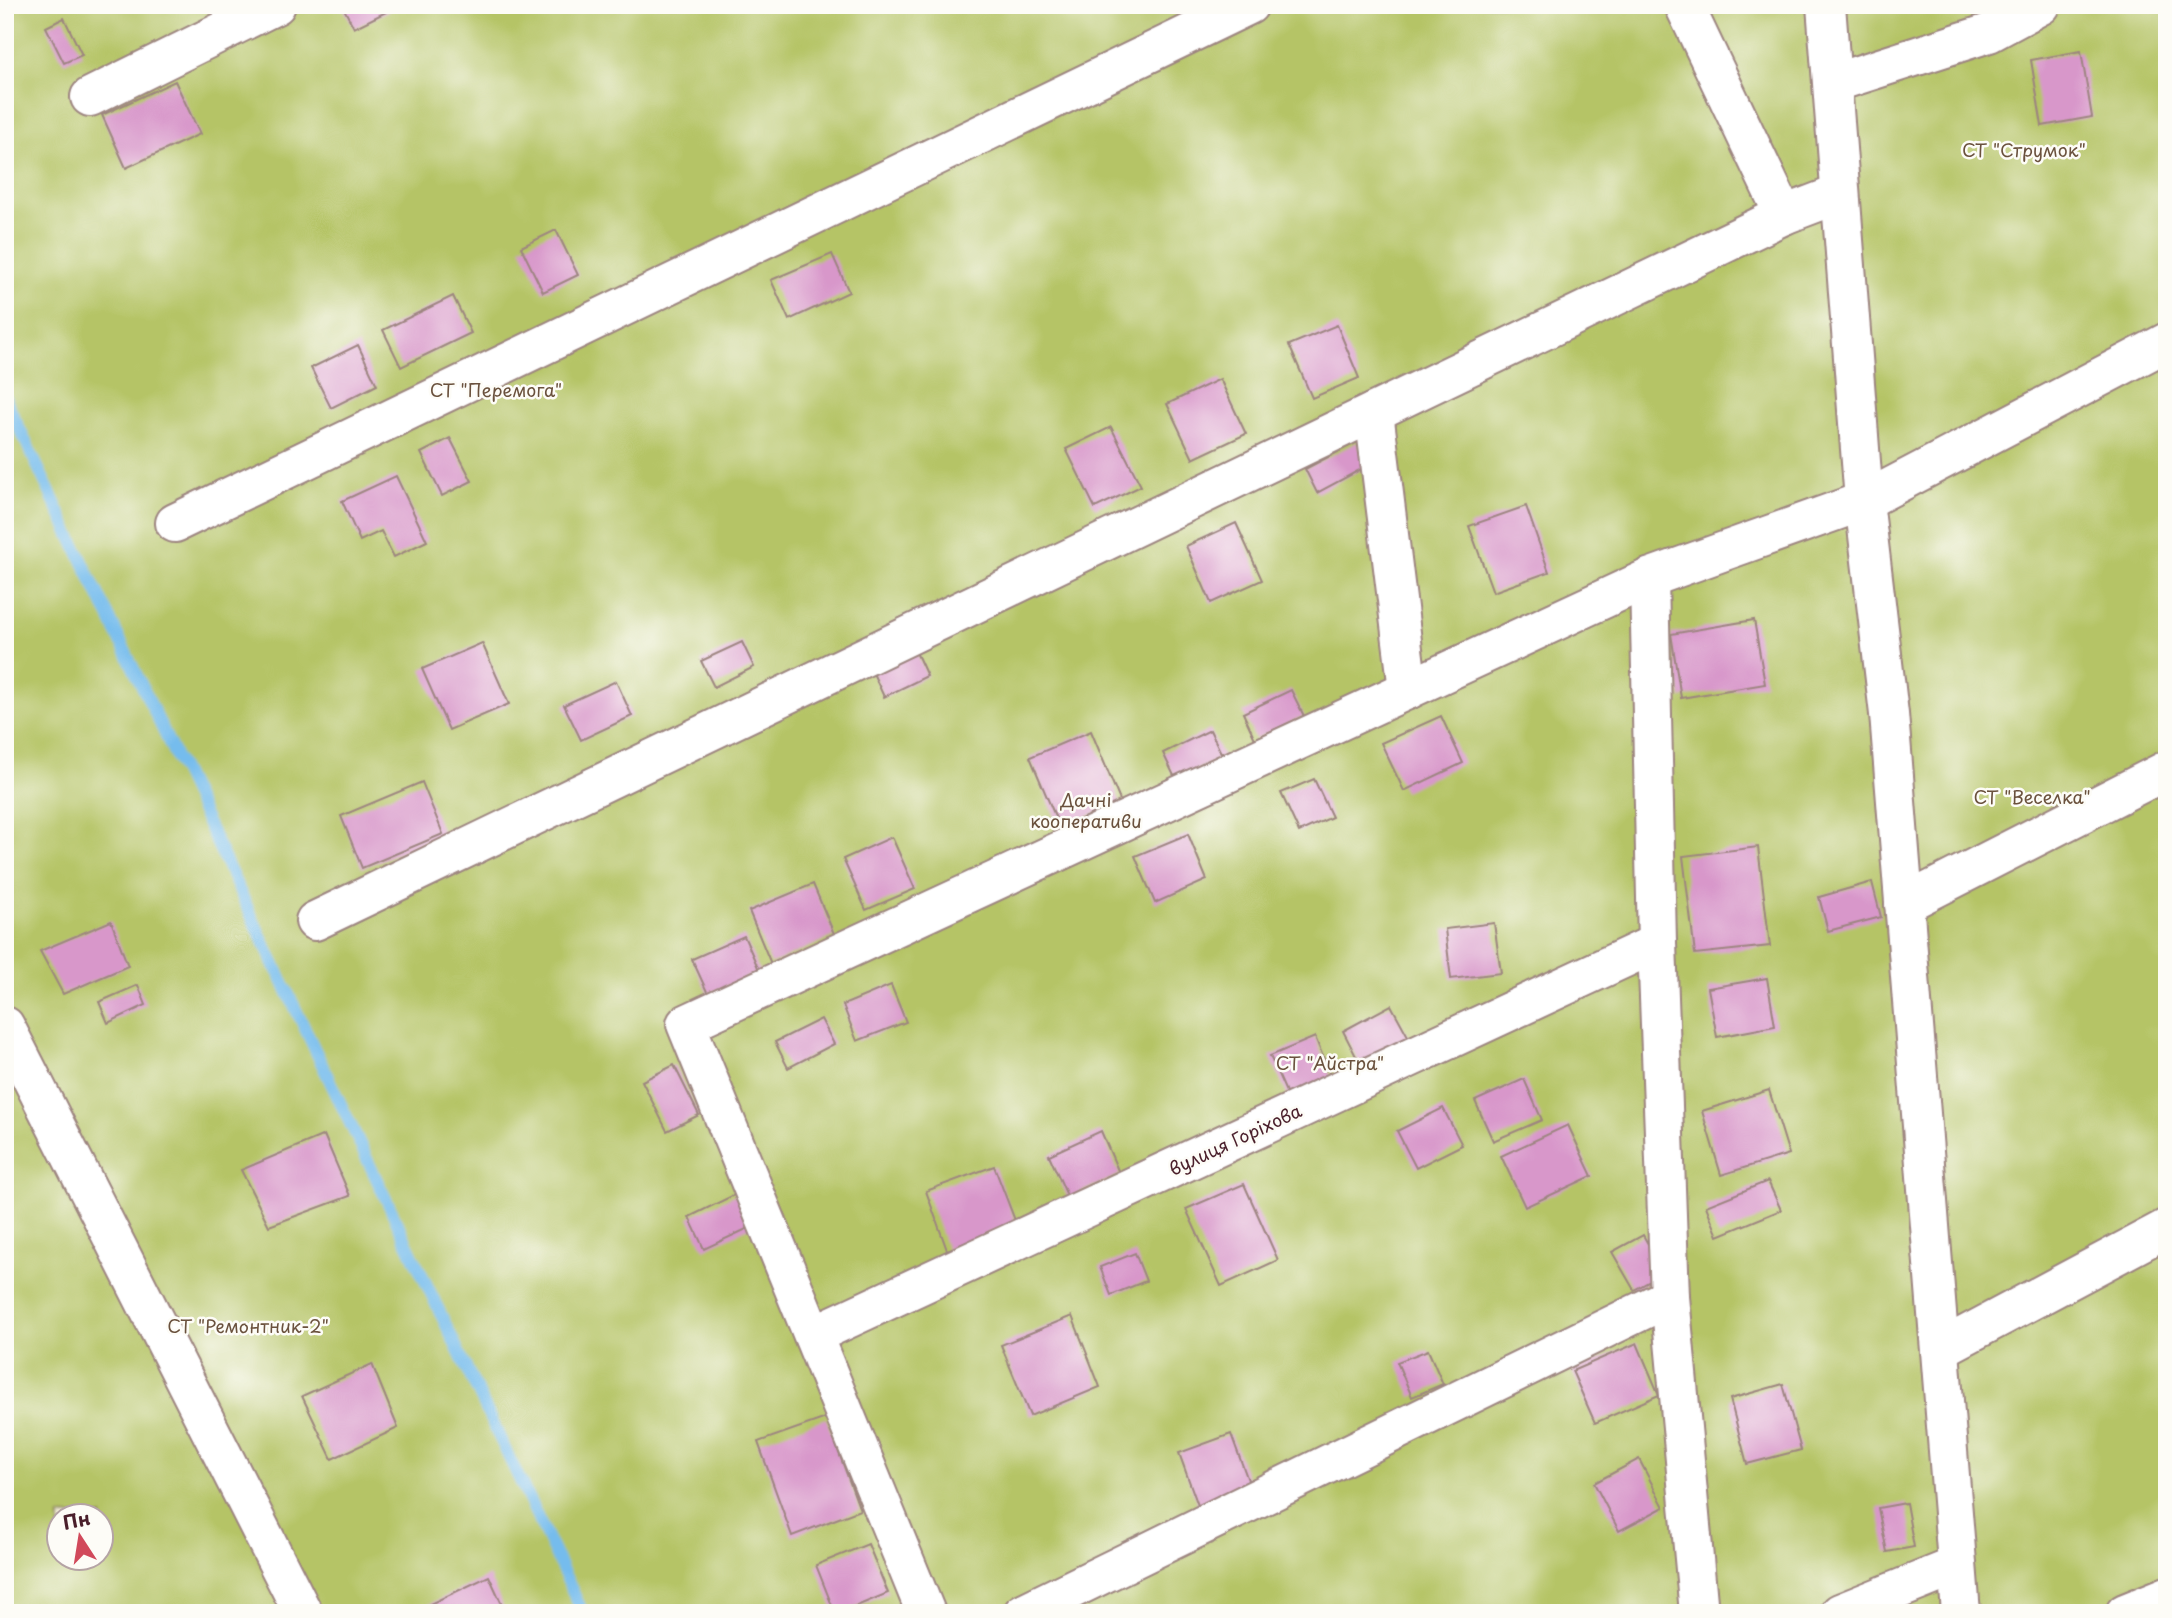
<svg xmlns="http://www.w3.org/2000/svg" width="2172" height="1618" font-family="'Playpen Sans',sans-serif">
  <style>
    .green { fill: #b5c466; stroke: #807248; stroke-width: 2; fill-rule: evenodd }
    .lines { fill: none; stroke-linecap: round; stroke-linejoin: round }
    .stream { stroke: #75bced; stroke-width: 12 }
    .building { fill: #d897ca }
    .minor-casing { stroke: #9d8580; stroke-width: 42 }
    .minor { stroke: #fff; stroke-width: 38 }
    .labels { text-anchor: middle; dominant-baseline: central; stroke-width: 5; stroke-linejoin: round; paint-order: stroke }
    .park-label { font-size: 18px; fill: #6a513d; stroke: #fdfcf7 }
    .street-label { font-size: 18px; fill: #4a1f2b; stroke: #fdfcf7 }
  </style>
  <rect width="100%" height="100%" fill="#fdfcf7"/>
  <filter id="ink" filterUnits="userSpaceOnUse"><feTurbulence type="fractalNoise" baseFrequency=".0143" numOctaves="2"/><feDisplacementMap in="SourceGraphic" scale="14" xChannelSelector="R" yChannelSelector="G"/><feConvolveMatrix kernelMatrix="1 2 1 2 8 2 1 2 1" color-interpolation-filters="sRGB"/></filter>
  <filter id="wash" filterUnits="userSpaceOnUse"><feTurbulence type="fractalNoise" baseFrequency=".00686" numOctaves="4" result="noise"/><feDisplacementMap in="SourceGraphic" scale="28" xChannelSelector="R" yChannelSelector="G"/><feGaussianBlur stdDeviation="1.57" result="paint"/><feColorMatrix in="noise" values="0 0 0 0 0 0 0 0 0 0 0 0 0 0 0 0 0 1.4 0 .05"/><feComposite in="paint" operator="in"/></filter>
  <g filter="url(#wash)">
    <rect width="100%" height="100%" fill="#f0ebd4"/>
    <!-- green -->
    <path class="green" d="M 5,5 L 2167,5 L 2167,1613 L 5,1613 ZM 60,1516 L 102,1516 L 102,1558 L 60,1558 Z"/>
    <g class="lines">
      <!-- stream -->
      <polyline class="stream" points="5,398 583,1613"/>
    </g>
    <g id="blocks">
      <!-- building -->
      <g class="building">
        <polygon points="342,5 388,5 390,10 354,28"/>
        <polygon points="64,18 82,55 64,63 46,27"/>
        <polygon points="2081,51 2092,117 2042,126 2031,60"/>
        <polygon points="175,81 200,134 126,168 102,115"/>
        <polygon points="556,230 578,275 543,292 521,247"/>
        <polygon points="832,254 849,292 789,320 771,280"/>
        <polygon points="453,296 471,333 401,367 383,330"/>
        <polygon points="1337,325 1359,378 1312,398 1289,345"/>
        <polygon points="358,345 377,385 331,408 311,368"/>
        <polygon points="1220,379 1246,434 1193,459 1167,404"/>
        <polygon points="1111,427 1141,486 1095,508 1066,449"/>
        <polygon points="450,438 472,481 442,496 421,453"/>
        <polygon points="1357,442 1369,465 1317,493 1305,469"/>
        <polygon points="396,476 427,541 394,557 381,531 360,541 342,501"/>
        <polygon points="1526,506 1549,572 1493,592 1469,526"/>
        <polygon points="1236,523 1262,580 1211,603 1186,546"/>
        <polygon points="1754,620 1765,684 1681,698 1671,634"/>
        <polygon points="742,642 754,667 714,687 701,661"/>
        <polygon points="482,643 509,704 449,730 422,669"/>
        <polygon points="915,650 927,676 884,697 872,671"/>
        <polygon points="616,681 632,716 581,740 564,705"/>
        <polygon points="1291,690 1304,716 1255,739 1243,713"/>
        <polygon points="1441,716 1463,763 1404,791 1381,743"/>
        <polygon points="1210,730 1223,757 1176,780 1163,753"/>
        <polygon points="1091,731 1121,803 1060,828 1030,757"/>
        <polygon points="1314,779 1332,817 1299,832 1281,793"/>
        <polygon points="422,782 443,834 362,868 341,816"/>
        <polygon points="1188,834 1207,880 1155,903 1135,856"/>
        <polygon points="892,837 915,889 866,910 843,859"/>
        <polygon points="1758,847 1770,946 1695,954 1683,856"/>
        <polygon points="1872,882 1881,917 1828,931 1819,897"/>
        <polygon points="813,884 835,936 771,964 749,911"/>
        <polygon points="111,921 128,966 63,994 40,951"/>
        <polygon points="1494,923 1501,973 1451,979 1445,929"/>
        <polygon points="744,936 760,972 708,994 692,959"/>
        <polygon points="1767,978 1775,1026 1717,1037 1708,988"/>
        <polygon points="138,985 146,1005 108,1023 99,1002"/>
        <polygon points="891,985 906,1022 857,1041 843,1005"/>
        <polygon points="1391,1005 1409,1038 1360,1064 1343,1031"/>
        <polygon points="821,1019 834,1044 788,1068 775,1042"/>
        <polygon points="1315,1037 1333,1081 1289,1099 1270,1056"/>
        <polygon points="674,1065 699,1115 667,1131 642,1081"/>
        <polygon points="1524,1079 1542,1120 1493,1141 1475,1101"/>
        <polygon points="1769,1090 1789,1154 1721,1175 1702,1111"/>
        <polygon points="1443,1108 1462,1145 1416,1168 1397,1131"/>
        <polygon points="1568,1125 1592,1176 1525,1207 1501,1156"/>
        <polygon points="1101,1131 1120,1175 1068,1198 1049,1155"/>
        <polygon points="324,1135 350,1196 269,1226 241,1170"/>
        <polygon points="994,1166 1016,1223 947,1250 926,1191"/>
        <polygon points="1768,1181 1781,1210 1718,1236 1706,1206"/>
        <polygon points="1244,1184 1278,1260 1221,1286 1186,1209"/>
        <polygon points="738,1193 753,1226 704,1249 689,1217"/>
        <polygon points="1643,1235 1664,1273 1634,1290 1612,1252"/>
        <polygon points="1135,1253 1146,1281 1111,1295 1100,1267"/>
        <polygon points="1072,1316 1100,1387 1030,1416 1001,1345"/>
        <polygon points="1637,1343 1659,1395 1595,1423 1572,1371"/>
        <polygon points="1428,1350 1443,1384 1412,1397 1397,1362"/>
        <polygon points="372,1364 398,1428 332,1459 302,1396"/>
        <polygon points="1783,1384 1801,1450 1747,1464 1730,1399"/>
        <polygon points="826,1418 860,1510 792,1536 758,1442"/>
        <polygon points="1231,1434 1252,1491 1200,1511 1179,1453"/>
        <polygon points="1639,1459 1664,1507 1619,1531 1594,1483"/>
        <polygon points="1906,1503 1914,1547 1887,1552 1878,1508"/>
        <polygon points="868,1544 888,1593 840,1613 835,1613 816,1565"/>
        <polygon points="489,1576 506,1613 411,1613"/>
      </g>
    </g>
  </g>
  <g filter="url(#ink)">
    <use href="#blocks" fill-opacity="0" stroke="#9d8580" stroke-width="2"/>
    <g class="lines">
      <!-- minor casing -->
      <g class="minor-casing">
        <g id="minor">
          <polyline points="1684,5 1784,215"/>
          <polyline points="1826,5 1864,501 1889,714 1961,1613"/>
          <polyline points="1833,83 1989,33 2041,5"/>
          <polyline points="90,97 276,5"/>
          <polyline points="1374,412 1408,690"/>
          <polyline points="175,523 1249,5"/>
          <polyline points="1649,578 1657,943 1670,1297 1699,1613"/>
          <polyline points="1904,904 2167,770"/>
          <polyline points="315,921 1784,215 1839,194"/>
          <polyline points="5,1026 303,1613"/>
          <polyline points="813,1335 1657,943"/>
          <polyline points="1940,1349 2167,1228"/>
          <polyline points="926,1613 686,1024 1649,578 1864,501 2167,342"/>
          <polyline points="1023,1613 1670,1297"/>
          <polyline points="1840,1613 1957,1566"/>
          <polyline points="2125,1613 2167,1596"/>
        </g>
      </g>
      <!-- minor -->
      <use href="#minor" class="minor"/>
    </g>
  </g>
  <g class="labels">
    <!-- park labels -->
    <g class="park-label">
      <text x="2024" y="149">СТ "Струмок"</text>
      <text x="496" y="389">СТ "Перемога"</text>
      <text x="2032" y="796">СТ "Веселка"</text>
      <text x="1086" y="799">Дачні<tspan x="1086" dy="21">кооперативи</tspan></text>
      <text x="1330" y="1062">СТ "Айстра"</text>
      <text x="248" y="1325">СТ "Ремонтник-2"</text>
    </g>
    <!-- street labels -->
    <g class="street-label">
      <text transform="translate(1235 1139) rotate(-25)">вулиця Горіхова</text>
    </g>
  </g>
  <!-- margin -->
  <rect width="2172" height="1618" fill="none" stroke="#fdfcf7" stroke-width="28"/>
  <!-- north arrow -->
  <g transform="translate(80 1537) rotate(348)"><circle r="33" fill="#fdfcf7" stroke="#b5a4a5" stroke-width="2"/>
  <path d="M0-5L12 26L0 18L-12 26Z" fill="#d1495b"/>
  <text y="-10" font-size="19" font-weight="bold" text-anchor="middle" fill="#4a1f2b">Пн</text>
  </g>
</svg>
